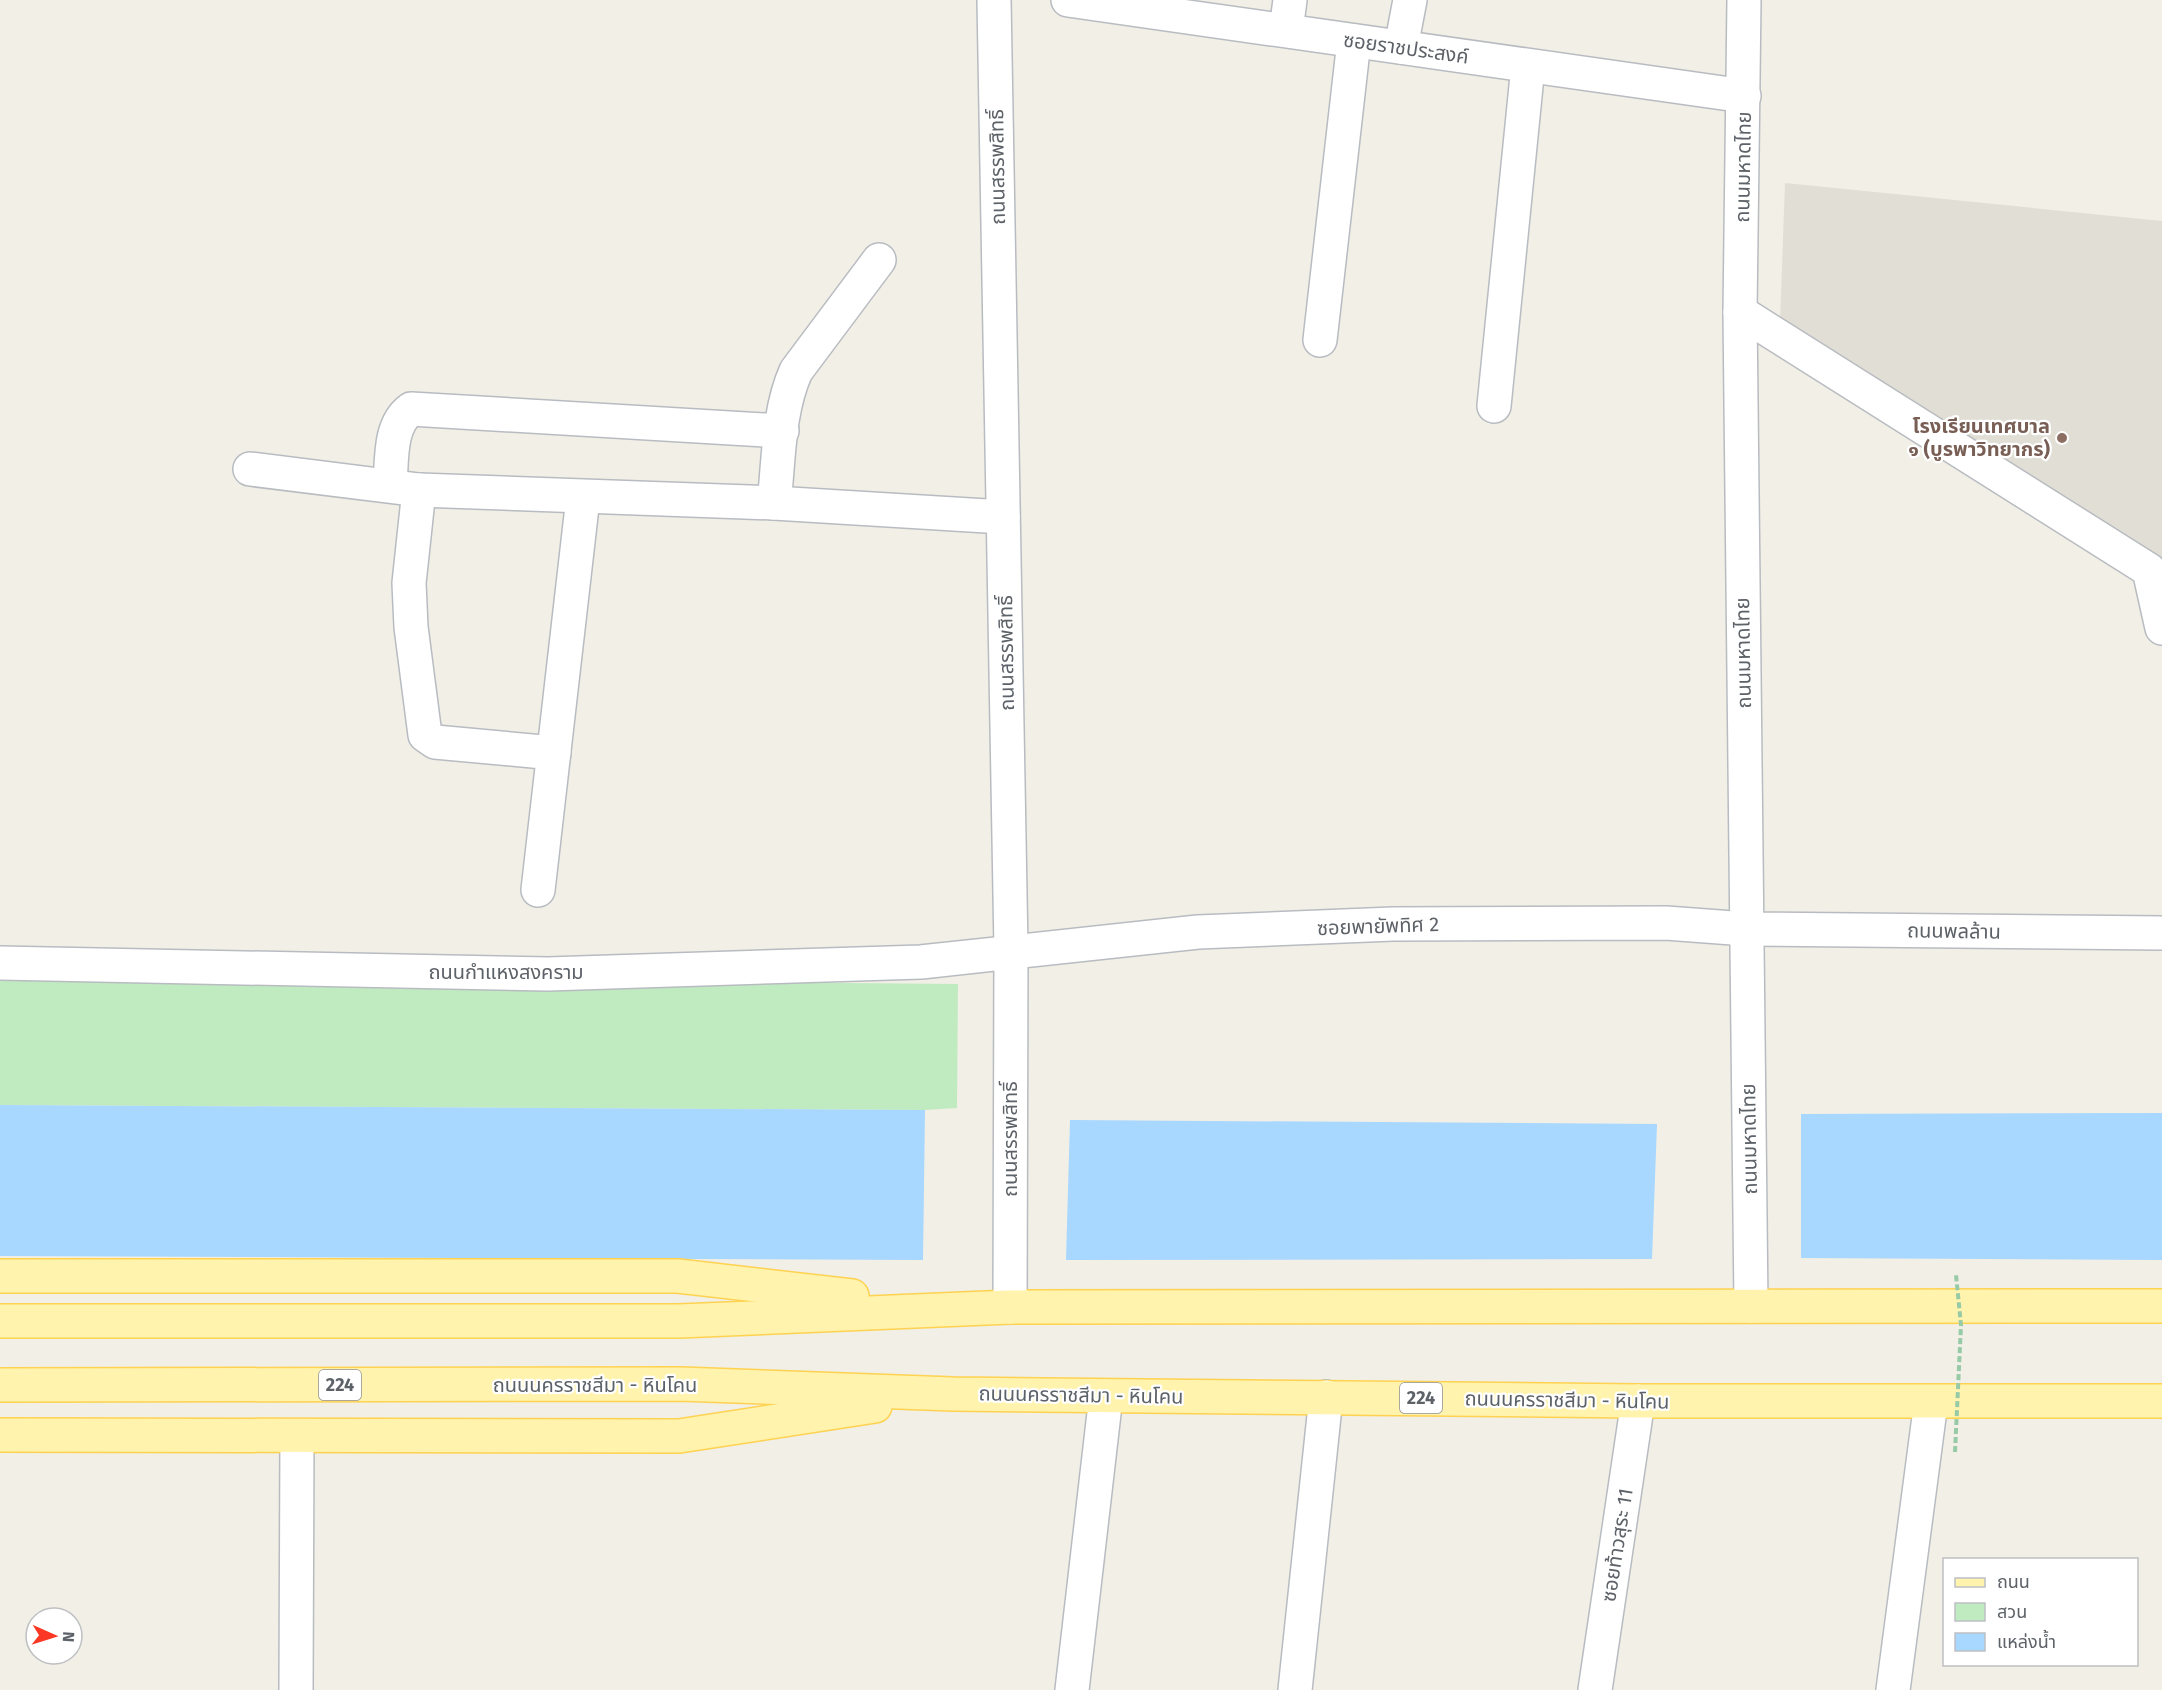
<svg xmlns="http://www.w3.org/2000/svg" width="2162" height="1690" font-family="'Fira Sans','Noto Sans Thai',sans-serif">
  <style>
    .education { fill: #e1ded5 }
    .green { fill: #c0ebc1 }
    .water { fill: #a8d7ff }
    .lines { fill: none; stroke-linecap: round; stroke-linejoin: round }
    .minor-casing { stroke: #b8bcc1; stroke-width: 36 }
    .major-casing { stroke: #ffd251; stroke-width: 36 }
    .minor { stroke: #fff; stroke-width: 33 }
    .major { stroke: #fff3ad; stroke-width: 33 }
    .path-bridge { stroke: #97caa7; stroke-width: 4; stroke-dasharray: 6 3; stroke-linecap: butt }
    .education-dot { fill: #8d6e63; stroke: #fff; stroke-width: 2 }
    .labels { text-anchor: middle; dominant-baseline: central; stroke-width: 4.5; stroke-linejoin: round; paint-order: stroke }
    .shield { fill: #fff; stroke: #8e9195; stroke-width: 1.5 }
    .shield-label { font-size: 18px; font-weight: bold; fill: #5d6268 }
    .street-label { font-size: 20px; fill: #5d6268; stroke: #fff }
    .education-label { font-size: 20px; font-weight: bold; fill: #785e54; stroke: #fff; text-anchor: end }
  </style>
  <rect width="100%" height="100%" fill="#f1efe6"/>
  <!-- education -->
  <polygon class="education" points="1785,183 2162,221 2162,558 2144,554 1780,323"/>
  <!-- green -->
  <polygon class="green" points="0,976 958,984 957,1108 925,1110 0,1105"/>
  <!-- water -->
  <g class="water">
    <polygon points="0,1105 925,1110 923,1260 0,1256"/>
    <polygon points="2162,1113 2162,1260 1801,1258 1801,1114"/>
    <polygon points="1070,1120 1657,1124 1652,1259 1066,1260"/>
  </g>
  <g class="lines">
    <!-- minor casing -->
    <g class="minor-casing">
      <g id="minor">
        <polyline points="994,0 1011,950 1010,1307"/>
        <polyline points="1068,0 1744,96"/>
        <polyline points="1744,0 1740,312 1751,1306"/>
        <polyline points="1286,30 1290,0"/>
        <polyline points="1401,47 1410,0"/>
        <polyline points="1740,312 2149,570 2162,628"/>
        <polyline points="1320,340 1354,41"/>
        <polyline points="1494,406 1528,66"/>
        <polyline points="250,469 419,490 774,503 1003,517"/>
        <path d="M 390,485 C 392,459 389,425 411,409 L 782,431"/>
        <polyline points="419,490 409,583 411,627 425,735 435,742 554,753"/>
        <path d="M 774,503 C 779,459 778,411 796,371 L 879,260"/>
        <polyline points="538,890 583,498"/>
        <polyline points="0,963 548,974 921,962 1198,932 1393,924 1666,923 1746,929 2162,933"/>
        <polyline points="296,1690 297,1436"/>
        <polyline points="1072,1690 1106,1396"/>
        <polyline points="1295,1690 1326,1397"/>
        <polyline points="1595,1690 1638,1401"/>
        <polyline points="1893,1690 1931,1402"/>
      </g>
    </g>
    <!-- major casing -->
    <g class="major-casing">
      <g id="major">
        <polyline points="0,1276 678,1276 852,1296"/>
        <polyline points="0,1321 679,1321 1010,1307 2162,1306"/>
        <polyline points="0,1385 680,1384 953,1394 1638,1401 2162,1401"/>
        <polyline points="0,1435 679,1436 875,1406"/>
      </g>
    </g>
    <!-- minor -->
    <use href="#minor" class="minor"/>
    <!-- major -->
    <use href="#major" class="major"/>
    <!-- path-bridge -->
    <polyline class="path-bridge" points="1955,1452 1961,1325 1956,1275"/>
  </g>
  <!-- markers -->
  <circle class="education-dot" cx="2062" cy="438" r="6"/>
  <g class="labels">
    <!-- shield labels -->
    <g class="shield">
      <rect x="319" y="1370" width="42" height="30" rx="4.5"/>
      <rect x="1400" y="1383" width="42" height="30" rx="4.5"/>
    </g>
    <g class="shield-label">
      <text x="340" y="1385">224</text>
      <text x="1421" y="1398">224</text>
    </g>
    <!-- street labels -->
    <g class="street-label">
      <text transform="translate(1406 48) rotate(8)">ซอยราชประสงค์</text>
      <text transform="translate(997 167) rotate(-91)">ถนนสรรพสิทธิ์</text>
      <text transform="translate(1743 167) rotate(-89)">ถนนมหาดไทย</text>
      <text transform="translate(1006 653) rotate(-91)">ถนนสรรพสิทธิ์</text>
      <text transform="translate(1743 653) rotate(-91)">ถนนมหาดไทย</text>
      <text transform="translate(1378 926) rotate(-2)">ซอยพายัพทิศ 2</text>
      <text transform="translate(1954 931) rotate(1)">ถนนพลล้าน</text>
      <text x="506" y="972">ถนนกำแหงสงคราม</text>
      <text transform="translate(1010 1139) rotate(-90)">ถนนสรรพสิทธิ์</text>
      <text transform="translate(1749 1139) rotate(-91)">ถนนมหาดไทย</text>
      <text x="595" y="1385">ถนนนครราชสีมา - หินโคน</text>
      <text transform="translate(1081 1395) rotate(1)">ถนนนครราชสีมา - หินโคน</text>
      <text transform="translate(1567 1400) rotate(1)">ถนนนครราชสีมา - หินโคน</text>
      <text transform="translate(1617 1545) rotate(-81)">ซอยท้าวสุระ 11</text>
    </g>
    <!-- education labels -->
    <g class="education-label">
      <text x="2050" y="426">โรงเรียนเทศบาล<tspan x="2050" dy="23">๑ (บูรพาวิทยากร)</tspan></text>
    </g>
  </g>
  <!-- legend -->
  <rect x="1943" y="1558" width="195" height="108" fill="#ffffff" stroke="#bec0c3" stroke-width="1.5"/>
  <rect x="1955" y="1578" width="30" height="9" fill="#fff3ad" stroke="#bec0c3" stroke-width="1.5"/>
  <text x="1997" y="1588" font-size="18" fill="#5d6268">ถนน</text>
  <rect x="1955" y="1603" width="30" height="18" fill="#c0ebc1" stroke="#bec0c3" stroke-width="1.5"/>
  <text x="1997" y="1618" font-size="18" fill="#5d6268">สวน</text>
  <rect x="1955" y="1633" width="30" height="18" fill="#a8d7ff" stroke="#bec0c3" stroke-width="1.5"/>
  <text x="1997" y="1648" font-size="18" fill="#5d6268">แหล่งน้ำ</text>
  <!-- north arrow -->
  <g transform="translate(54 1636) rotate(93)"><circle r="28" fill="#ffffff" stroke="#bec0c3" stroke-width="1.5"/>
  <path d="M0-4.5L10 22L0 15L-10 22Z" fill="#fa3823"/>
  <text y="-9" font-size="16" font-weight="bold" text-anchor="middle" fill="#5d6268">N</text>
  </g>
</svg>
